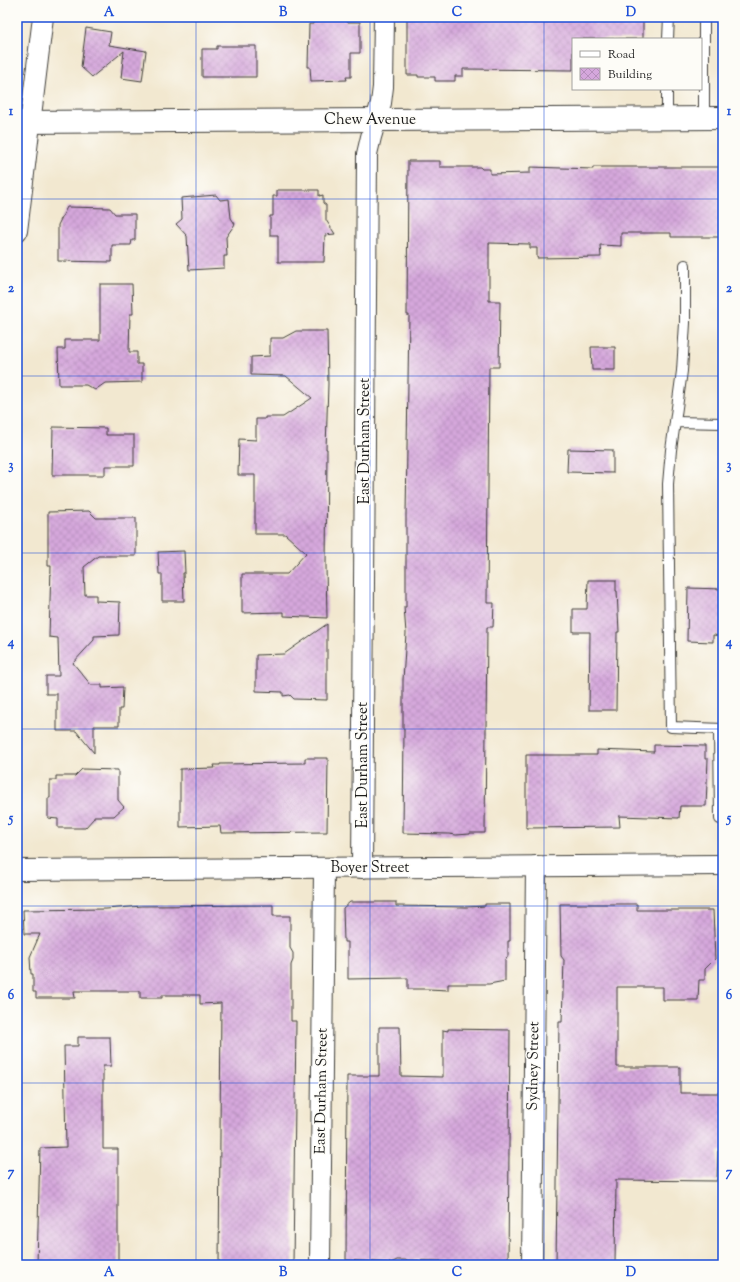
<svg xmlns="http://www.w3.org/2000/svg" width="740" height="1282" font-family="'Sorts Mill Goudy',serif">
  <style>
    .building { fill: url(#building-cross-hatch) }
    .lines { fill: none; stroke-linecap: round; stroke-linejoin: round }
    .service-casing { stroke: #3c3b37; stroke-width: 12 }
    .minor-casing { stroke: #3c3b37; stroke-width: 22 }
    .tertiary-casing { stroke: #3c3b37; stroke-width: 24 }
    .service { stroke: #fff; stroke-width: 10 }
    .minor { stroke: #fff; stroke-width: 20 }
    .tertiary { stroke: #fff; stroke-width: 22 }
    .grid { fill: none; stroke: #1d4ed8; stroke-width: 1; stroke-opacity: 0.55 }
    .labels { text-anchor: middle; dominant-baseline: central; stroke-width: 3; stroke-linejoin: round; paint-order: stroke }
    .street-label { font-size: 15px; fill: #1c1c1c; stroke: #fdfcf7 }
    .neatline { fill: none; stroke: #1d4ed8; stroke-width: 1.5 }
    .grid-label { font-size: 13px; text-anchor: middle; font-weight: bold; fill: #1d4ed8 }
  </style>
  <defs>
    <pattern id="building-cross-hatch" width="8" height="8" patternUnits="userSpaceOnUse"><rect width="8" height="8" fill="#d5a7dc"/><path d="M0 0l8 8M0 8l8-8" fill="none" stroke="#b68fbc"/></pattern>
  </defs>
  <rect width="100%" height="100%" fill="#fdfcf7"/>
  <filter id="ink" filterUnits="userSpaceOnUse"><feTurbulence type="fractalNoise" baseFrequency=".025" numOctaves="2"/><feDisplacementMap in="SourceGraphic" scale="8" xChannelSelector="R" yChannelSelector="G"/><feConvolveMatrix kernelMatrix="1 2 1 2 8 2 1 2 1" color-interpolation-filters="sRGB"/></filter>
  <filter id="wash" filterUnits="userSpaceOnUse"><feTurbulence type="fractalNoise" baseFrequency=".012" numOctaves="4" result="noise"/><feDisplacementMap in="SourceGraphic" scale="16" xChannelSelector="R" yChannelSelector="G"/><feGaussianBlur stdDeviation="0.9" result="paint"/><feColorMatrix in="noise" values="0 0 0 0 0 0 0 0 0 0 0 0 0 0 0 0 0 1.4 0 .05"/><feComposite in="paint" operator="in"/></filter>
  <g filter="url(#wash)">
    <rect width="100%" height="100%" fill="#f2e8d0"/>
    <g id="blocks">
      <!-- building -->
      <g class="building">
        <polygon points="313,17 347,17 347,22 360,22 360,53 351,53 351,77 346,77 347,80 311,81 310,67 308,67 309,24 313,24"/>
        <polygon points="407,17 643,17 643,39 573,39 573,70 463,69 463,76 455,76 455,81 435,81 435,77 418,77 418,75 407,75"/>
        <polygon points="86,28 111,32 109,45 146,51 142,81 121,78 124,51 92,77 81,67"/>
        <polygon points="217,46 256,46 256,77 202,77 202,49 217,49"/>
        <polygon points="408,161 440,161 440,167 480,167 482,169 490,169 490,174 530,173 530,167 593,169 593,167 723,167 723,237 671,237 671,233 621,233 621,246 600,245 601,257 537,258 537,248 530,248 530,244 489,243 489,301 500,301 499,367 489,367 487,603 494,603 493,627 487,627 485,833 470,833 470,834 456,835 449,834 403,833 404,729 403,729 403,680 406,633 404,607 406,607 406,515 409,315 407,315"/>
        <polygon points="277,190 319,190 319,196 323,195 323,203 326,205 326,220 335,234 325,235 324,262 278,262 278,235 270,235 270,216 273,216 273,196 277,196"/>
        <polygon points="216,195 220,200 229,199 231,218 235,224 226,237 227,256 224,256 224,268 189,270 187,236 176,224 182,219 181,198"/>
        <polygon points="67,207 110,208 115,214 135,214 135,240 132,240 131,245 112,245 112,262 58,261 58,225"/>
        <polygon points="100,284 132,284 133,314 130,314 129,352 137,352 137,364 142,364 142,382 105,383 95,390 86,385 59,385 58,349 65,349 65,340 100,340"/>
        <polygon points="296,331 327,331 328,384 326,449 327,449 326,566 327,618 284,616 284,612 242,613 242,574 287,574 306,553 285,534 255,534 255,475 238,475 239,439 256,440 256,419 265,419 265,417 283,417 312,398 286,376 251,375 251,357 270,356 270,338 283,338"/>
        <polygon points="591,347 615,347 615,370 592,370"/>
        <polygon points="53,427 106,428 106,435 134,435 134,466 105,466 105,475 52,475"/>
        <polygon points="568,449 613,450 613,473 567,472"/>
        <polygon points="89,511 96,518 136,518 136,556 98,556 84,567 85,595 96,595 96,601 120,602 119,635 94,636 94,640 73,663 91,685 102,685 102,688 123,687 122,709 119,709 119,726 94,726 94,753 76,731 57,731 57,694 46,694 46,676 59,676 58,638 49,637 51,566 48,566 48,512"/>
        <polygon points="184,551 185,573 183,573 184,601 162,601 162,574 159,574 158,552"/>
        <polygon points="588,580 616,580 616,591 617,591 619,632 617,632 616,710 589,710 590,632 573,632 573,609 587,609"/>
        <polygon points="688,588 723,589 723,636 713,635 713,642 687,641"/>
        <polygon points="327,624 327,700 294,699 290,695 283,696 283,692 256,691 256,655 284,654"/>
        <polygon points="654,745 705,746 705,759 708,759 706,806 680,806 679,818 619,816 620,827 526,828 526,755 597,755 597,750 654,752"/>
        <polygon points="305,758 328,758 327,832 221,833 220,826 180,827 180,769 215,768 214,765 220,765 220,764 305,763"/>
        <polygon points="82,769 118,770 118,800 124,807 114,816 94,816 94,818 85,828 58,828 58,819 48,818 48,798 50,798 50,780 56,780 56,776 75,776"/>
        <polygon points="350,902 396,902 396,906 466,907 485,906 485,904 510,904 510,941 508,941 508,956 505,961 505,981 489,984 448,984 448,990 428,989 408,989 408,978 348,979 348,942 344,942 343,908"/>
        <polygon points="560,904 637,904 637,910 713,910 715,959 705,969 705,980 699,980 698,1000 663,1000 663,987 617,987 617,1067 680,1067 680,1093 723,1093 723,1151 718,1151 717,1181 616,1180 615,1265 556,1265 559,1022 562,1022 564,960 561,956"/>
        <polygon points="273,905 273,916 290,916 290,948 293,953 293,960 291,965 291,1021 296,1021 293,1265 219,1265 221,1003 200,1004 200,995 162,995 162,998 140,998 140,991 74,991 75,998 36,998 36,992 33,992 33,974 31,974 30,957 40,934 24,934 23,910 106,909 142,906"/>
        <polygon points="379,1027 400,1027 401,1076 443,1077 443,1030 448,1031 448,1029 510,1030 508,1265 441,1265 441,1261 397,1260 391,1263 346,1260 347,1076 379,1076"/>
        <polygon points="78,1037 110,1037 111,1066 103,1066 103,1149 118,1149 118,1265 37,1265 40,1148 66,1147 64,1046 78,1046"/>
      </g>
    </g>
  </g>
  <g filter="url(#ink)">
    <use href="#blocks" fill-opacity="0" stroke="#3c3b37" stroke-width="1"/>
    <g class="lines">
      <!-- service casing -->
      <g class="service-casing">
        <g id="service">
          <polyline points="668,39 669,17"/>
          <polyline points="704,118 704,17"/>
          <polyline points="667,119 667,89"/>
          <polyline points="675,422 682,371 685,323 685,265"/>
          <polyline points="723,423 675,422 671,450 668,484 671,727 723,729"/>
          <polyline points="719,729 720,819"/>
        </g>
      </g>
      <!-- minor casing -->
      <g class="minor-casing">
        <g id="minor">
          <polyline points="17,231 43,17"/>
          <polyline points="362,868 367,154 371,137 381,103 383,87 384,17"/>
          <polyline points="17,870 723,865"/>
          <polyline points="320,1265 324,868"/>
          <polyline points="532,1265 536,866"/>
        </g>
      </g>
      <!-- tertiary casing -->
      <g class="tertiary-casing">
        <polyline id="tertiary" points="17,122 723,118"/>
      </g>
      <!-- service -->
      <use href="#service" class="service"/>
      <!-- minor -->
      <use href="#minor" class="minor"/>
      <!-- tertiary -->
      <use href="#tertiary" class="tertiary"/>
    </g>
  </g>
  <!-- grid -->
  <path class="grid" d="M 196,17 L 196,1265M 370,17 L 370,1265M 544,17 L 544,1265M 17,199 L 723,199M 17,376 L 723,376M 17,553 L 723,553M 17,729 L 723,729M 17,906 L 723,906M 17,1083 L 723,1083"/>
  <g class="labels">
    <!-- street labels -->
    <g class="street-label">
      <text x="370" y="120">Chew Avenue</text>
      <text transform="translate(365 441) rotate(-90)">East Durham Street</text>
      <text transform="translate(363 765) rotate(-90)">East Durham Street</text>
      <text x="370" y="868">Boyer Street</text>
      <text transform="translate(534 1066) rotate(-89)">Sydney Street</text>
      <text transform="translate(322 1091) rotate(-89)">East Durham Street</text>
    </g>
  </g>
  <!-- margin -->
  <rect width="740" height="1282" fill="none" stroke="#fdfcf7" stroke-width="44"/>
  <!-- legend -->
  <rect x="572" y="38" width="130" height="52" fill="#fdfcf7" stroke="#a3a29f"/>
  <rect x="580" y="51" width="20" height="6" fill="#ffffff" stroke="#a3a29f"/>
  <text x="608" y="58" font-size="12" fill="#1c1c1c">Road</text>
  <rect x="580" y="68" width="20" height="12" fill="url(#building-cross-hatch)" stroke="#a3a29f"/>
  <text x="608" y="78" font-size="12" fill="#1c1c1c">Building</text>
  <rect x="22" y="22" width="696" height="1238" class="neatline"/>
  <g class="grid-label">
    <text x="109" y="16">A</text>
    <text x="283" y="16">B</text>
    <text x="457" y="16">C</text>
    <text x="631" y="16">D</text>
    <text x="11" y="115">1</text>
    <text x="729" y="115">1</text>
    <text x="11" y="292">2</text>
    <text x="729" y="292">2</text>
    <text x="11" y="469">3</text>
    <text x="729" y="469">3</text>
    <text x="11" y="646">4</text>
    <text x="729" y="646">4</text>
    <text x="11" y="822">5</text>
    <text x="729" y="822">5</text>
    <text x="11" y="999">6</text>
    <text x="729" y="999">6</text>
    <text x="11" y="1176">7</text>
    <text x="729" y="1176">7</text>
    <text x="109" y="1276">A</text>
    <text x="283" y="1276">B</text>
    <text x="457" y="1276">C</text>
    <text x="631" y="1276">D</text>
  </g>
</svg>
